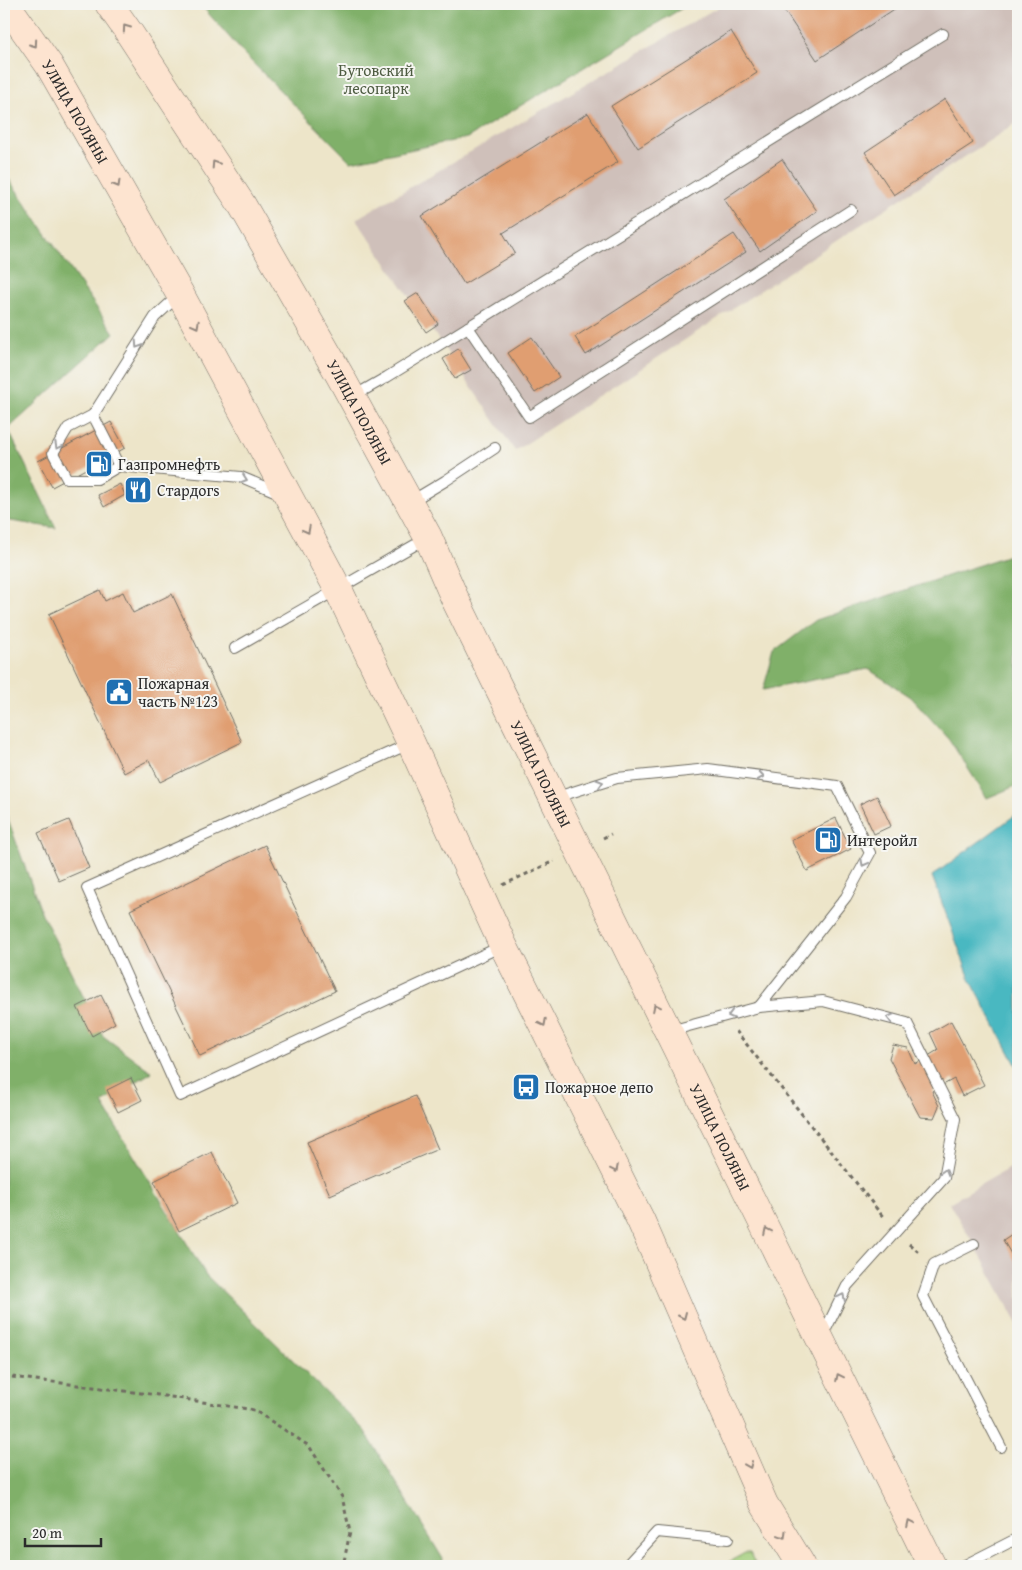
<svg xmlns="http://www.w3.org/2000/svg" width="1022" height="1570" font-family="'Gentium Book Plus',serif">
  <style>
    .industrial { fill: #cfc0ba }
    .green { fill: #a1cd79; stroke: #667c52 }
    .forest { fill: #80b069; stroke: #566e4a }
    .water { fill: #49b8c1; stroke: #3a7276 }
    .building { fill: #e09e71 }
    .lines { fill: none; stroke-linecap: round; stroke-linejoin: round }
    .service-casing { stroke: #6f6c62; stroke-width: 12 }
    .secondary-casing { stroke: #6f6c62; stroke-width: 29 }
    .path { stroke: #6f6c62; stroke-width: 3; stroke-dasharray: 4 4; stroke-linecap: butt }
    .service { stroke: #fff; stroke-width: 10 }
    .secondary { stroke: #fde4d0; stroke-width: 28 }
    .oneway { stroke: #94887e }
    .oneway2 { stroke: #a0a0a0 }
    .labels { text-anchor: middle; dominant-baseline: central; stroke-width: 4; stroke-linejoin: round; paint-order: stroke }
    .park-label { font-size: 16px; fill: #4e5c42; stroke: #f6f6f2 }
    .street-label { font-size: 16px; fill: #2b2b2b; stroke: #f6f6f2 }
    .poi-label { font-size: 16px; fill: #2b2b2b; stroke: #f6f6f2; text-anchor: start }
  </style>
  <rect width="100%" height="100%" fill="#f6f6f2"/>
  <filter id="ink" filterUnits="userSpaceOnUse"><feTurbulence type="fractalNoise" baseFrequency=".02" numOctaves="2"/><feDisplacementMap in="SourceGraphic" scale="10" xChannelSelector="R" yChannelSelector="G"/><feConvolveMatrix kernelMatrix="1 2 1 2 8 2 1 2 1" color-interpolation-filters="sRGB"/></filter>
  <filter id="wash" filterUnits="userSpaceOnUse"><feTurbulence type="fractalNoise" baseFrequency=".0096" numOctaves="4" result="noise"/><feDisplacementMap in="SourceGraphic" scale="20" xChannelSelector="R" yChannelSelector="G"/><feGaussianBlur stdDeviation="1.12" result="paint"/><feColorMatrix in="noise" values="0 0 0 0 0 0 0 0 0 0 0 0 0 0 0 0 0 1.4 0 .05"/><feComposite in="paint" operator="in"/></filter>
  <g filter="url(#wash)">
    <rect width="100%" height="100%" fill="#ede5c9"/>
    <!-- industrial -->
    <g class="industrial">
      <polygon points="723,4 1018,4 1018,122 515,451 356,219"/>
      <polygon points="1018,1163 1018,1324 974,1244 949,1203"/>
    </g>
    <!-- green -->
    <polygon class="green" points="745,1553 750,1553 756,1566 721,1566"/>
    <!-- forest -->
    <g class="forest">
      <polygon points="200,4 689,4 467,138 351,162 246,56"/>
      <polygon points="4,172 114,333 8,429 56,528 4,520"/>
      <polygon points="1018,552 1018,785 987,798 949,739 911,697 868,669 763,690 774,652 816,620"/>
      <polygon points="4,808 42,914 103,1036 152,1072 102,1103 206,1275 364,1430 443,1559 442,1566 4,1566"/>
    </g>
    <!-- water -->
    <polygon class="water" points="1018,813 1018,1068 970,979 932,876"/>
    <g id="blocks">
      <!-- building -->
      <g class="building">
        <polygon points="780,4 902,4 817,60"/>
        <polygon points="731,31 757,73 638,148 611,106"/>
        <polygon points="945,99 973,143 894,195 865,152"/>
        <polygon points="588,113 618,162 503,233 515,253 464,284 422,216"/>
        <polygon points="782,159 817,211 760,251 724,199"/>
        <polygon points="734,234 746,252 586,355 575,337"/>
        <polygon points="418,293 438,324 426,332 405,301"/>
        <polygon points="532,337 559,377 535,393 508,353"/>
        <polygon points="458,349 471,370 455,379 443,359"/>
        <polygon points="111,422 125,448 52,487 38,461"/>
        <polygon points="120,484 125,495 104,507 98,495"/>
        <polygon points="132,484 146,488 144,495 130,491"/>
        <polygon points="100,590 105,601 123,592 133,613 172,594 242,742 160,782 149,760 124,773 49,614"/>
        <polygon points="877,796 891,826 874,834 860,804"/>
        <polygon points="836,818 851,849 807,871 791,840"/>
        <polygon points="69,820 89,868 59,881 38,833"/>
        <polygon points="265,845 335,991 200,1056 130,910"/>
        <polygon points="101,995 115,1023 92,1036 77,1007"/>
        <polygon points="951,1021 984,1085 962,1096 954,1079 932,1091 939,1106 934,1118 920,1117 889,1058 893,1045 908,1048 915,1064 938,1050 930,1033"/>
        <polygon points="131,1078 142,1100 118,1112 107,1090"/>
        <polygon points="415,1096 438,1149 330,1195 307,1142"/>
        <polygon points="212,1152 237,1203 179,1231 154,1181"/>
        <polygon points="1018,1230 1018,1266 1003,1240"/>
      </g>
    </g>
  </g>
  <g filter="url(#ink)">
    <use href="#blocks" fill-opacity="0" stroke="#6f6c62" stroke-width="1"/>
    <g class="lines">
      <!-- service casing -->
      <g class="service-casing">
        <g id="service">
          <polyline points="179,295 155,317 93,415 119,466 241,477 279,493"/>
          <polyline points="468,327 529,417 851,210"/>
          <polyline points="352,397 387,377 943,34"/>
          <polyline points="93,415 68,428 53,453 67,479 97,479 119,466"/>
          <polyline points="410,502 445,481 495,448"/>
          <polyline points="235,648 427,538"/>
          <polyline points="411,743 87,888 180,1096 502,946"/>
          <polyline points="554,798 617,778 708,769 837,786 870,853 846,897 759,1007"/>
          <polyline points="670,1031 759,1007 823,1001 907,1023 955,1119 944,1178 847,1286 822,1337"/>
          <polyline points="974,1244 934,1264 923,1296 1001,1447"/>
          <polyline points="626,1566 657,1532 728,1539"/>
          <polyline points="963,1566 1018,1538"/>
        </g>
      </g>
      <!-- secondary casing -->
      <g class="secondary-casing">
        <g id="secondary">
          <path id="s1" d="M 6,4 L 49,65 L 180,294 L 338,589 L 411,743 L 503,945 L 641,1221 L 764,1504 L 802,1566"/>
          <path id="s2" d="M 109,4 L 128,31 L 242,205 L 339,374 L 428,537 L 455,599 L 932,1566"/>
        </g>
      </g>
      <!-- path -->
      <g class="path">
        <polyline points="603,838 611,834"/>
        <polyline points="503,885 554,861"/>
        <polyline points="736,1031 884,1218"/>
        <polyline points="909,1244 920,1253"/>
        <polyline points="4,1376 158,1395 254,1410 309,1446 342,1497 350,1532 343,1566"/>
        <polyline points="344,1563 360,1566"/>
      </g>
      <!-- service -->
      <use href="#service" class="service"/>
      <!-- secondary -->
      <use href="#secondary" class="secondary"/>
    </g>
    <!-- one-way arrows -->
    <defs><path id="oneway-chevron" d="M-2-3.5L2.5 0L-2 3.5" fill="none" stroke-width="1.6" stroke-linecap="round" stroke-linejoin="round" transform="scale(1.25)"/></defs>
    <g class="oneway">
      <use href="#oneway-chevron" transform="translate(126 28) rotate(-125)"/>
      <use href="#oneway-chevron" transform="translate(34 44) rotate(55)"/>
      <use href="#oneway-chevron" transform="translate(215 164) rotate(-123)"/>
      <use href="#oneway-chevron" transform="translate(117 184) rotate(60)"/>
      <use href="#oneway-chevron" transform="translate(196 325) rotate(62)"/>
      <use href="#oneway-chevron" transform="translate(307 530) rotate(62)"/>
      <use href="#oneway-chevron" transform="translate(656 1007) rotate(-116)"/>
      <use href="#oneway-chevron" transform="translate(543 1023) rotate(63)"/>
      <use href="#oneway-chevron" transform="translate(615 1169) rotate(64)"/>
      <use href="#oneway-chevron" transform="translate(767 1231) rotate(-116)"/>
      <use href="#oneway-chevron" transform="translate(683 1316) rotate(66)"/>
      <use href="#oneway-chevron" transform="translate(839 1377) rotate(-116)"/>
      <use href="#oneway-chevron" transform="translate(749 1465) rotate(67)"/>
      <use href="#oneway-chevron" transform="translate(910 1523) rotate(-116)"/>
      <use href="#oneway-chevron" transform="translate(783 1535) rotate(59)"/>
    </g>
    <g class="oneway2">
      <use href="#oneway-chevron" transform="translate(138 345) rotate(123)"/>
      <use href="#oneway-chevron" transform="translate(58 446) rotate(118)"/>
      <use href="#oneway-chevron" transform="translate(244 479) rotate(19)"/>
      <use href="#oneway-chevron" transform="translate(761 776) rotate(8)"/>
      <use href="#oneway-chevron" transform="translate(600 783) rotate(-17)"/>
      <use href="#oneway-chevron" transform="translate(864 863) rotate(118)"/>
      <use href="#oneway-chevron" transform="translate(731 1015) rotate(165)"/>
      <use href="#oneway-chevron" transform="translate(890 1018) rotate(-165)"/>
      <use href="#oneway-chevron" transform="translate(945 1172) rotate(-74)"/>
      <use href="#oneway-chevron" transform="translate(842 1297) rotate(-64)"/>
    </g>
  </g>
  <!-- icons -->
  <defs>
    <g id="fuel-square" transform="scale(1.4375)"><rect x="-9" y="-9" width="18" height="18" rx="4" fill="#1f6fb2" stroke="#f6f6f2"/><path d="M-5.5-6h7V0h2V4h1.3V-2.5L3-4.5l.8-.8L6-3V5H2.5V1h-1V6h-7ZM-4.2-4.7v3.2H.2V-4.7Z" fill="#fff"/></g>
    <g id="restaurant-square" transform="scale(1.4375)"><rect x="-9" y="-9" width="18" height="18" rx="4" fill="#1f6fb2" stroke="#f6f6f2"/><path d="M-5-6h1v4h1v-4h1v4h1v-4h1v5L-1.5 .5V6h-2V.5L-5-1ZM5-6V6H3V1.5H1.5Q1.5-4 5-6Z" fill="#fff"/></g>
    <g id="civic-square" transform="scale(1.4375)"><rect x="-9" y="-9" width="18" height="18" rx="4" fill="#1f6fb2" stroke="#f6f6f2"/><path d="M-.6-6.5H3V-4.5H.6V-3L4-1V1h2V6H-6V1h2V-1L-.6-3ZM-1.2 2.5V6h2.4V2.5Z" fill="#fff"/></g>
    <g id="bus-square" transform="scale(1.4375)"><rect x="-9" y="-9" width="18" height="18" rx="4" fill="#1f6fb2" stroke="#f6f6f2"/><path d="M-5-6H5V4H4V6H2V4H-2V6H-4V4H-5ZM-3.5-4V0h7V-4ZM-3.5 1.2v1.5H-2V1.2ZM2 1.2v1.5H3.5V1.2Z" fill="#fff"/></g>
  </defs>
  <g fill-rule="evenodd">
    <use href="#fuel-square" x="99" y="464"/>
    <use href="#restaurant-square" x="138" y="490"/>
    <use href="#civic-square" x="119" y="692"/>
    <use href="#fuel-square" x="828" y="840"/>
    <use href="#bus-square" x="526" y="1087"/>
  </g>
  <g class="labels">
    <!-- park labels -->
    <g class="park-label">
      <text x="376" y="70">Бутовский<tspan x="376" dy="18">лесопарк</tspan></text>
    </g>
    <!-- street labels -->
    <g class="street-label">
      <text stroke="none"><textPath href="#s1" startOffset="128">УЛИЦА ПОЛЯНЫ</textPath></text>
      <text stroke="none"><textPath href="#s2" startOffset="479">УЛИЦА ПОЛЯНЫ</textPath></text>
      <text stroke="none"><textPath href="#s2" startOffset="884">УЛИЦА ПОЛЯНЫ</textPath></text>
      <text stroke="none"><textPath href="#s2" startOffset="1289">УЛИЦА ПОЛЯНЫ</textPath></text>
    </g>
    <!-- poi labels -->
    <g class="poi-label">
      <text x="118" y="464">Газпромнефть</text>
      <text x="157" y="490">Стардогs</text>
      <text x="138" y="683">Пожарная<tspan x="138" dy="18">часть №123</tspan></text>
      <text x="847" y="840">Интеройл</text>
      <text x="545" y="1087">Пожарное депо</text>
    </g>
  </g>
  <!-- margin -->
  <rect width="1022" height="1570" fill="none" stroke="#f6f6f2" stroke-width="20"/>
  <!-- scale -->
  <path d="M25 1538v8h76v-8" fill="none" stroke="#2b2b2b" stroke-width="2.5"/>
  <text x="32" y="1538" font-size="15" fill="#2b2b2b" stroke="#f6f6f2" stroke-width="4" paint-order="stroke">20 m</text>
</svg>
